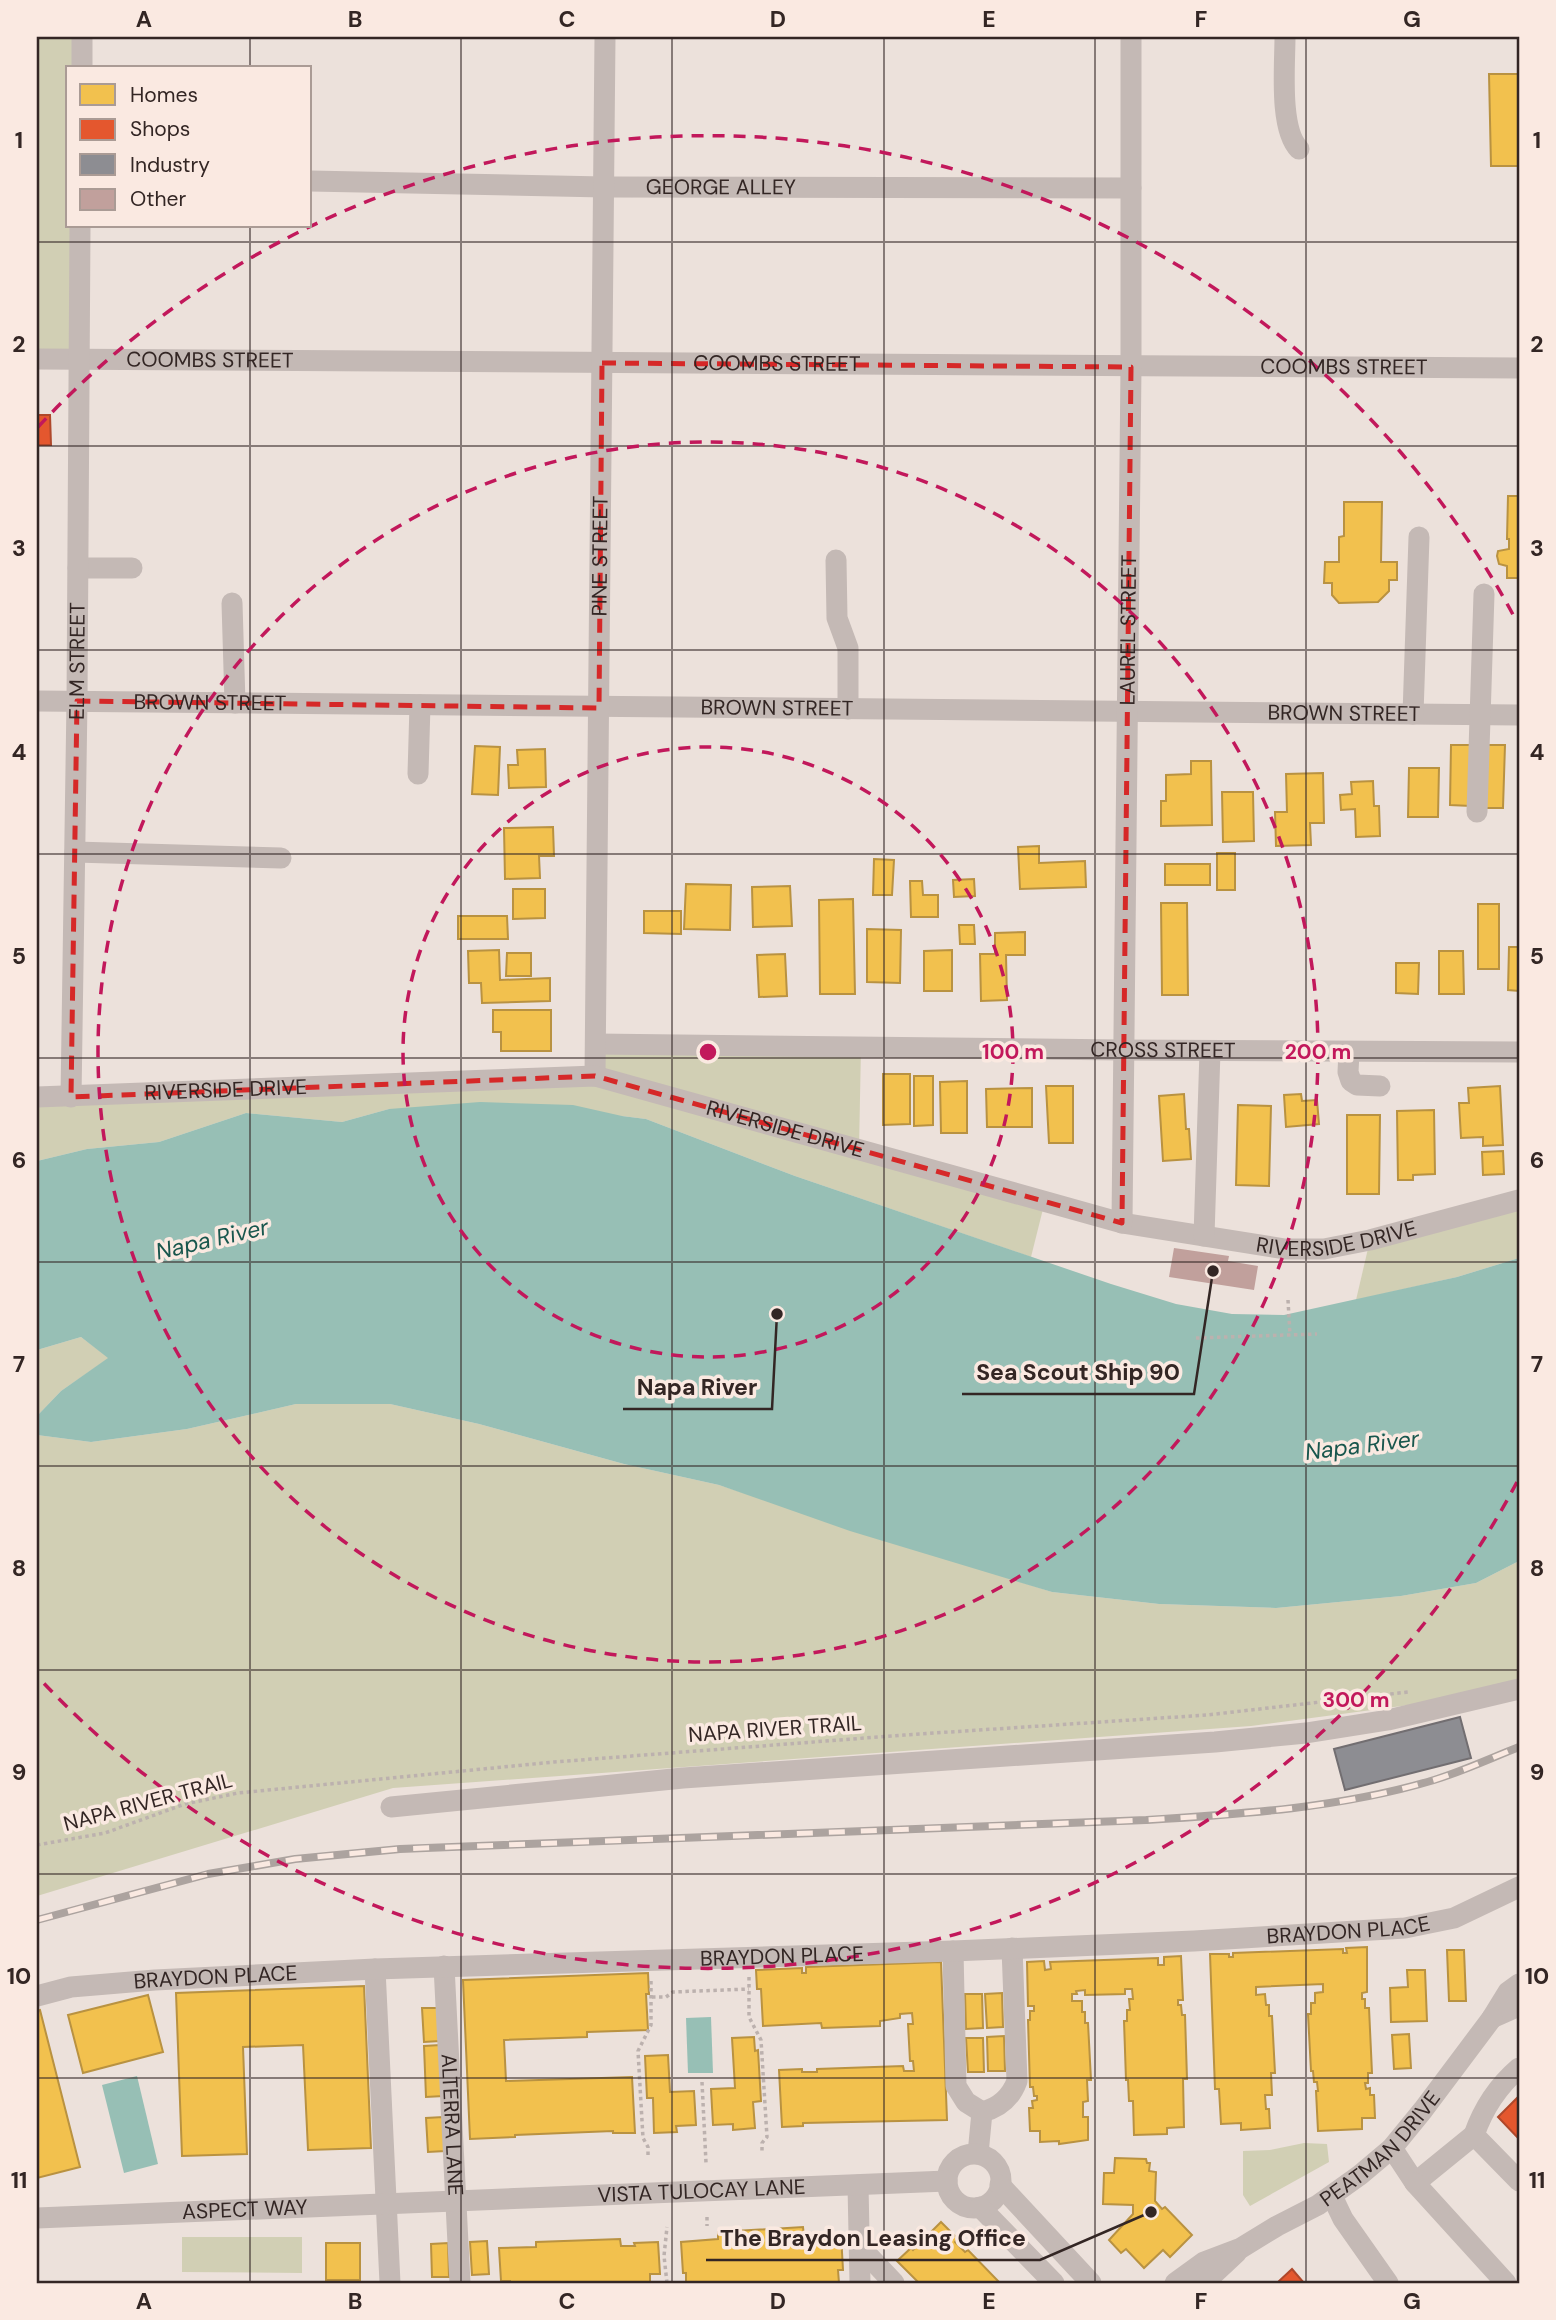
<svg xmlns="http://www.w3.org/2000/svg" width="1556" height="2320" font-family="'DM Sans',sans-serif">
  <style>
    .green { fill: #d1cfb4 }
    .water { fill: #97bfb5 }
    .homes { fill: #f2c14e; stroke: #b99241; stroke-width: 2 }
    .shops { fill: #e4572e; stroke: #af482b; stroke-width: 2 }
    .industry { fill: #8d8d92; stroke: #726e71; stroke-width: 2 }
    .building { fill: #c1a09c }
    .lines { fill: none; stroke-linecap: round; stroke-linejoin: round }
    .path { stroke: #bcb1ae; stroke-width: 3.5; stroke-dasharray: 3.5 3.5; stroke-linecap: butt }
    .minor { stroke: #c4b9b5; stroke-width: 21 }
    .rail-casing { stroke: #aca39f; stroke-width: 8 }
    .rail { stroke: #fae9e1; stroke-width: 5; stroke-dasharray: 16; stroke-linecap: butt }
    .marked { fill: none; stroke: #d62828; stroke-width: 5; stroke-dasharray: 14 9; stroke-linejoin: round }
    .grid { fill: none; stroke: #332624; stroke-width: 2; stroke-opacity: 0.55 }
    .ring { fill: none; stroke: #c2185b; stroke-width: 3.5; stroke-dasharray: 12 9 }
    .labels { text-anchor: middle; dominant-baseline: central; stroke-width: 7; stroke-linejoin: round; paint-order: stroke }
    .street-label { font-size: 21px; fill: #332624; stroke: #fae9e1 }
    .water-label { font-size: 23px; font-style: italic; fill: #18564d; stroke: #fae9e1 }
    .centre { fill: #c2185b; stroke: #fae9e1; stroke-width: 3.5 }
    .ring-label { font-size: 21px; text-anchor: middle; font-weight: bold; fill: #c2185b; stroke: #fae9e1; stroke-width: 7; stroke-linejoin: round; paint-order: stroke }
    .leader { fill: none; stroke: #332624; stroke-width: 2.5 }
    .callout-dot { fill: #332624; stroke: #fae9e1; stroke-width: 2.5 }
    .callout-label { font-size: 23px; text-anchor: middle; font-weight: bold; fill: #332624; stroke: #fae9e1; stroke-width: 7; stroke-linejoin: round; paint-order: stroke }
    .neatline { fill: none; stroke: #332624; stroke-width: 2.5 }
    .grid-label { font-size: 23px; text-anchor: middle; font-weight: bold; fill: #332624 }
  </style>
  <rect width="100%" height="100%" fill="#ece1db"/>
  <!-- green -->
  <g class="green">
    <polygon points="37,37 82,37 82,68 68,68 68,226 80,226 79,359 37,359"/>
    <polygon points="596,1044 861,1047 859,1149 1045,1201 1031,1257 795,1176 646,1119 622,1116 389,1109 342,1122 246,1113 159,1142 87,1149 37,1161 37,1097 595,1076"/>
    <polygon points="1519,1200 1519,1258 1457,1277 1356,1300 1370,1240"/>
    <polygon points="81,1337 109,1358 61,1391 37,1416 37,1350"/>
    <polygon points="296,1404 390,1404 479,1424 624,1464 719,1485 1052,1592 1159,1604 1276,1608 1401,1596 1476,1583 1519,1561 1519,1680 1447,1700 1251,1726 393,1788 37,1896 37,1435 91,1442 187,1429"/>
    <polygon points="1304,2143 1327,2144 1329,2162 1250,2206 1243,2195 1243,2151 1270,2150"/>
    <polygon points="182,2237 302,2237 302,2273 182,2272"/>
  </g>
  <!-- water -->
  <g class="water">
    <polygon points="480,1102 573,1105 622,1116 646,1119 795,1176 1111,1284 1176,1304 1232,1314 1284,1315 1457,1277 1519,1258 1519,1561 1476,1583 1401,1596 1276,1608 1159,1604 1052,1592 850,1531 719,1485 624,1464 479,1424 390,1404 296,1404 187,1429 91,1442 37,1435 37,1416 61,1391 108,1358 81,1337 37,1350 37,1161 87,1149 159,1142 246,1113 342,1122 389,1109"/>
    <polygon points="711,2017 713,2073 688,2073 686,2018"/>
    <polygon points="137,2076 158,2164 124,2173 102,2085"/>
  </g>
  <!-- homes -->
  <g class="homes">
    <polygon points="1489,74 1519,74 1519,166 1491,166"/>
    <polygon points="1508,496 1519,496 1519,578 1507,578 1507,566 1499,564 1497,556 1498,551 1509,549 1509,539 1507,539"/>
    <polygon points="1344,502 1382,502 1381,562 1397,562 1397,580 1389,580 1389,591 1378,602 1339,603 1332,595 1332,583 1324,583 1325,562 1339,562 1339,537 1344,536"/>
    <polygon points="1451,745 1472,745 1471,806 1450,805"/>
    <polygon points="1484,745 1505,745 1503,808 1483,808"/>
    <polygon points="475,746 500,747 498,795 472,794"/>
    <polygon points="545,749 546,787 509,788 508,765 518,765 517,750"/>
    <polygon points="1191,761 1211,761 1212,825 1161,826 1161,801 1166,801 1166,775 1191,774"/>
    <polygon points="1409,768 1439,768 1438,817 1408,817"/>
    <polygon points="1323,773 1324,823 1310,823 1311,845 1276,846 1275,812 1287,812 1286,774"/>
    <polygon points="1373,781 1374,806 1379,806 1380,836 1356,837 1355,809 1341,810 1340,795 1352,794 1351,782"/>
    <polygon points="1222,792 1253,792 1254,841 1223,842"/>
    <polygon points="553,827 554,856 539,856 540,878 505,879 504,828"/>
    <polygon points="1039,846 1039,863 1085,861 1086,887 1020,889 1018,847"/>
    <rect x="1217" y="853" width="18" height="37"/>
    <polygon points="874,859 894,860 892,895 873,895"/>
    <rect x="1165" y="864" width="45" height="21"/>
    <polygon points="974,879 975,896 954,897 953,880"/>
    <polygon points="910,881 922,881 923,895 938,895 938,917 911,917"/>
    <polygon points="686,884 731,885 730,930 684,929"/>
    <polygon points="790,886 792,926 753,927 752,887"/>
    <polygon points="513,889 545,889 545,918 513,919"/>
    <polygon points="853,899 855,994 820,994 819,900"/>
    <polygon points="1161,903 1187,903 1188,995 1162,995"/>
    <rect x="1478" y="904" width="21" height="65"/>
    <polygon points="644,911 681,911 681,934 644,933"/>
    <polygon points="458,916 507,916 508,939 458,939"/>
    <polygon points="959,925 974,925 975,944 960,944"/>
    <polygon points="867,929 901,930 900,983 867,982"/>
    <polygon points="1025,932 1025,955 1006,955 1007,1000 981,1001 980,954 995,954 995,933"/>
    <polygon points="1509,947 1519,947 1519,991 1508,990"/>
    <polygon points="499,950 500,980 550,978 550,1001 482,1003 481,983 469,983 468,951"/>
    <polygon points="952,950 952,991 924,991 924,951"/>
    <polygon points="1439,951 1463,951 1464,994 1439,994"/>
    <polygon points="507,953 531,953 531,976 506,976"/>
    <polygon points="785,954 787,996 759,997 757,955"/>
    <polygon points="1396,963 1419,963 1418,994 1396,993"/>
    <polygon points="493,1010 551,1010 551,1051 501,1051 501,1032 493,1032"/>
    <polygon points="883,1074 910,1074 910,1124 883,1125"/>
    <polygon points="914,1076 933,1076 933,1125 914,1126"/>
    <polygon points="967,1081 967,1133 941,1133 940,1082"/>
    <polygon points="1046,1086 1073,1086 1073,1143 1049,1143"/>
    <polygon points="1500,1086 1503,1145 1483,1146 1483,1137 1461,1138 1459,1103 1469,1103 1468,1088"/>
    <polygon points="1032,1088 1032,1127 987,1127 986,1089"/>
    <polygon points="1184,1094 1186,1129 1189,1129 1191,1159 1163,1161 1159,1096"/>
    <polygon points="1301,1094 1302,1101 1317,1100 1319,1124 1286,1127 1284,1095"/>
    <polygon points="1238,1105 1271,1106 1269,1186 1236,1185"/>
    <polygon points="1434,1110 1435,1174 1413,1175 1413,1180 1398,1180 1397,1111"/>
    <polygon points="1347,1115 1380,1115 1379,1194 1347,1194"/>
    <polygon points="1503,1151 1504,1174 1483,1175 1482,1152"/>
    <polygon points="1367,1947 1367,1992 1362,1993 1362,1999 1365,1999 1365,2008 1369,2008 1372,2073 1368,2073 1368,2083 1365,2083 1366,2089 1370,2088 1370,2095 1374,2095 1375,2118 1362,2118 1362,2129 1318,2131 1316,2091 1318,2091 1317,2082 1314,2082 1313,2071 1311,2071 1308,2014 1311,2014 1311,2003 1315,2003 1315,1993 1323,1992 1323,1984 1256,1987 1256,1995 1265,1994 1266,2005 1269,2005 1269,2016 1272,2016 1275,2073 1271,2073 1272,2095 1265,2095 1266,2109 1269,2109 1270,2128 1241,2130 1241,2123 1221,2124 1219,2089 1215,2089 1210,1954 1229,1954 1229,1957 1233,1957 1233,1953 1343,1949 1343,1953 1347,1953 1346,1948"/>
    <polygon points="1447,1950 1464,1950 1466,2001 1449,2001"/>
    <polygon points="1181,1956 1183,2000 1178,2000 1178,2005 1181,2005 1182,2015 1185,2015 1187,2079 1183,2079 1184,2127 1167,2128 1167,2134 1134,2135 1133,2101 1129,2101 1128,2080 1126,2080 1124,2021 1127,2021 1127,2010 1130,2010 1129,1999 1133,1999 1132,1989 1125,1989 1125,1994 1085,1995 1085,1990 1076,1991 1077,1994 1072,1994 1072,2001 1082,2001 1082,2012 1085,2012 1085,2023 1088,2023 1091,2080 1087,2080 1088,2101 1083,2102 1083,2117 1088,2117 1088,2140 1059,2144 1059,2141 1040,2142 1040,2131 1030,2131 1029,2108 1033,2108 1032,2101 1037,2100 1037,2096 1034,2096 1033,2087 1030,2087 1028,2020 1030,2020 1030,2011 1034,2011 1034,2006 1028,2006 1027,1962 1044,1961 1045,1970 1051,1969 1050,1962 1158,1958 1158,1965 1164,1965 1164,1957"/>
    <polygon points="941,1962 947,2120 803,2123 803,2126 782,2127 779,2070 802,2069 802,2072 817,2072 817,2069 903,2066 904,2071 914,2071 913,2061 910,2061 908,2024 913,2024 912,2013 900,2014 900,2018 880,2021 880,2026 822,2028 821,2023 763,2026 761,1989 757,1989 756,1970 802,1968 802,1973 806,1973 806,1967"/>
    <polygon points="1407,1970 1425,1970 1427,2021 1391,2022 1390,1988 1408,1987"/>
    <polygon points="648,1973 649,1994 646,1994 648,2030 587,2032 587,2037 504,2040 506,2081 632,2077 635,2133 613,2133 613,2131 515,2135 515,2137 470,2139 463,1980"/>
    <polygon points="364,1986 371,2148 308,2150 303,2045 243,2047 247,2154 182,2156 176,1993"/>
    <polygon points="1002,1993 1003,2027 987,2028 985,1994"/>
    <polygon points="965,1994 982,1994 983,2028 966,2029"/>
    <polygon points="148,1995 163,2052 83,2073 68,2015"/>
    <polygon points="422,2008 439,2008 440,2041 424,2042"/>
    <polygon points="40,2010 80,2167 37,2178 37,2011"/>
    <polygon points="1409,2034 1411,2068 1394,2069 1392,2035"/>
    <polygon points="1004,2036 1005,2071 988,2071 987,2037"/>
    <polygon points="754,2037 755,2051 758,2050 761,2101 753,2102 755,2128 733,2130 733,2124 713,2125 711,2089 735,2088 732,2038"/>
    <polygon points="966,2038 983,2038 984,2072 968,2072"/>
    <polygon points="440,2045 443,2096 426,2097 424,2046"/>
    <polygon points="668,2055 670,2092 694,2091 696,2125 676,2126 677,2132 654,2133 653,2098 647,2098 645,2056"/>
    <polygon points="443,2117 445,2151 428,2152 426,2118"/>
    <polygon points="1115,2158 1146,2159 1147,2163 1150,2163 1149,2171 1156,2172 1155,2201 1162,2209 1165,2207 1192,2235 1170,2257 1163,2250 1144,2268 1126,2249 1121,2253 1109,2240 1133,2214 1133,2205 1103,2204 1104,2173 1114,2173"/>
    <polygon points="941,2222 958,2239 955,2242 965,2252 968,2250 1000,2283 919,2283 897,2261 911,2248 913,2250"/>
    <polygon points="803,2227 804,2236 841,2234 843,2270 838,2270 839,2283 686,2283 686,2273 683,2273 681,2242 718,2239 718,2232"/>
    <polygon points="620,2239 621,2246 635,2246 634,2243 658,2242 660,2274 650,2274 650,2283 510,2283 510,2281 501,2281 499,2248 536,2247 536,2242"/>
    <polygon points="487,2241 489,2274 472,2275 470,2242"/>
    <rect x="326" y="2243" width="34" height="37"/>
    <polygon points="448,2243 449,2277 432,2277 431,2244"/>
  </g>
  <!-- shops -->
  <g class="shops">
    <polygon points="37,415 50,415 51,445 37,445"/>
    <polygon points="1519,2096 1519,2139 1498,2117"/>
    <polygon points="1292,2269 1304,2283 1277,2283"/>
  </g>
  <!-- industry -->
  <polygon class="industry" points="1460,1717 1471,1758 1345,1790 1334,1749"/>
  <!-- building -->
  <polygon class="building" points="1174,1248 1229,1256 1228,1261 1258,1266 1254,1290 1169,1277"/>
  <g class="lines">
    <!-- path -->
    <g class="path">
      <polyline points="1288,1300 1290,1335"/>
      <polyline points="1196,1338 1317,1334"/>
      <polyline points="37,1845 105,1833 185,1804 238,1793 554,1762 904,1735 1207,1715 1408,1692"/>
      <polyline points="749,1977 749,2017 761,2040 767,2137 762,2143 762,2151"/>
      <polyline points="652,1997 666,1997 673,1992 749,1989"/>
      <polyline points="702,2082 706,2163"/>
      <polyline points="648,2155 648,2147 643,2138 638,2051 651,2025 651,1980"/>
      <polyline points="707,2217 707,2226"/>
      <polyline points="667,2283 664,2256 667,2227"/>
    </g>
    <!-- minor -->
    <g class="minor">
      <path d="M 1285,37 C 1285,65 1279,129 1299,149"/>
      <polyline points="82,68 82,37"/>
      <path id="s1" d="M 310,181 L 604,187 L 1131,188"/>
      <path id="s2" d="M 37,359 L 1519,368"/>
      <polyline points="836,560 837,618 848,648 848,709"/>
      <polyline points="78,568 132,568"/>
      <polyline points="232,603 235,703"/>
      <path id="s3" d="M 37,701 L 1519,715"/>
      <polyline points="1413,714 1419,537"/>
      <polyline points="418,774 420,705"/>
      <polyline points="1477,812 1484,594"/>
      <polyline points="75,852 281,858"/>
      <path id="s4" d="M 596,1044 L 1123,1050 L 1519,1052"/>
      <polyline points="1349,1052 1348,1072 1351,1081 1357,1085 1380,1086"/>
      <path id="s5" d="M 595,1076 L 605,37"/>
      <path id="s6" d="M 37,1097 L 595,1076 L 1122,1223 L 1285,1249 L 1324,1249 L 1370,1240 L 1519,1200"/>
      <path id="s7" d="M 71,1097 L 77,701 L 80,226"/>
      <path id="s8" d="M 1122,1223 L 1131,367 L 1131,37"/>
      <polyline points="1204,1236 1210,1051"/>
      <polyline points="391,1807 683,1778 1215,1742 1306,1733 1388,1720 1519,1689"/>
      <path d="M 953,1951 L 956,2086 L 966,2102 L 982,2112 C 999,2108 1011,2097 1017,2081 L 1012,1948"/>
      <path id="s9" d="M 444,1966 L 460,2283"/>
      <polyline points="375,1969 390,2283"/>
      <polyline points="1519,1984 1508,1992 1492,2018 1519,2006"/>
      <path id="s10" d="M 37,1996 L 71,1987 L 155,1980 L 375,1969 L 953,1951 L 1194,1941 L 1405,1928 L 1454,1918 L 1519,1887"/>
      <path d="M 1519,2068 C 1498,2086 1483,2109 1474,2135 L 1519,2181"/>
      <polyline points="1392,2148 1415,2183 1474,2135"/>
      <polyline points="978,2154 982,2112"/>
      <circle cx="974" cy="2181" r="27"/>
      <polyline points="1415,2183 1506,2283"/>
      <polyline points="858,2185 860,2283"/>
      <polyline points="1000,2185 1091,2283"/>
      <polyline points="1332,2196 1343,2219 1388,2283"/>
      <polyline points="980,2207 1054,2283"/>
      <path id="s11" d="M 37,2218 L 947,2181"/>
      <polyline points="860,2247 894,2283"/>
      <path id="s12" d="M 1175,2283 L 1204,2262 L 1241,2248 L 1277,2226 L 1318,2205 L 1360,2175 L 1392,2148 L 1423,2110 L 1492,2018"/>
      <polyline points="1204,2283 1237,2252"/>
    </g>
    <!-- rail casing -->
    <g class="rail-casing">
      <path id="rail" d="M 37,1920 L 208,1874 L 295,1859 L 400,1849 L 1146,1820 C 1243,1814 1341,1808 1434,1780 C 1463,1771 1491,1758 1519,1747"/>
    </g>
    <!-- rail -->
    <use href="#rail" class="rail"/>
  </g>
  <!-- marked area -->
  <path class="marked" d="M 602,363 L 1131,367 L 1122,1223 L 595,1076 L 71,1097 L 77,701 L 599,708 Z"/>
  <!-- grid -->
  <path class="grid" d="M 250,37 L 250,68M 461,37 L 461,2283M 672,37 L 672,2283M 884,37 L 884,2283M 1095,37 L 1095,2283M 1306,37 L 1306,2283M 250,226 L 250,2283M 37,242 L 1519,242M 37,446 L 1519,446M 37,650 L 1519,650M 37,854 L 1519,854M 37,1058 L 1519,1058M 37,1262 L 1519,1262M 37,1466 L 1519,1466M 37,1670 L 1519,1670M 37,1874 L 1519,1874M 37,2078 L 1519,2078"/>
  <!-- distance rings -->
  <g class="ring">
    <circle cx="708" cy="1052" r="305"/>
    <circle cx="708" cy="1052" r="610"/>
    <path d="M1517 1482A916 916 0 0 1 38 1677M38 427A916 916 0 0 1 1517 622"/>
  </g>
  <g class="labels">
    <!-- street labels -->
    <g class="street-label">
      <text stroke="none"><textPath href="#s1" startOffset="411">GEORGE ALLEY</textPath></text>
      <text stroke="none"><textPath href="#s2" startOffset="173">COOMBS STREET</textPath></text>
      <text stroke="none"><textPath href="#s2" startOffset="740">COOMBS STREET</textPath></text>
      <text stroke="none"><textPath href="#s2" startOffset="1307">COOMBS STREET</textPath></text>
      <text stroke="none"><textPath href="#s5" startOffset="520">PINE STREET</textPath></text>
      <text stroke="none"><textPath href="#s8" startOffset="593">LAUREL STREET</textPath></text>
      <text stroke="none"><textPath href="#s7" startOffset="436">ELM STREET</textPath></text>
      <text stroke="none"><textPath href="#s3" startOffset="173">BROWN STREET</textPath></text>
      <text stroke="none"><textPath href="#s3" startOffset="740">BROWN STREET</textPath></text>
      <text stroke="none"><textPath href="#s3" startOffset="1307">BROWN STREET</textPath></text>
      <text stroke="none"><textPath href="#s4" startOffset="567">CROSS STREET</textPath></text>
      <text stroke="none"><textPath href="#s6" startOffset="189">RIVERSIDE DRIVE</textPath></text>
      <text stroke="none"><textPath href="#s6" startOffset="756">RIVERSIDE DRIVE</textPath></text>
      <text stroke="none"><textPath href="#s6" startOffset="1323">RIVERSIDE DRIVE</textPath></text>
      <text transform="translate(775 1729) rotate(-4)">NAPA RIVER TRAIL</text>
      <text transform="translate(148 1802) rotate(-15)">NAPA RIVER TRAIL</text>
      <text stroke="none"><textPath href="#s10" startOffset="1314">BRAYDON PLACE</textPath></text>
      <text stroke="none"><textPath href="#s10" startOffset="747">BRAYDON PLACE</textPath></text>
      <text stroke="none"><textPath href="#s10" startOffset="180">BRAYDON PLACE</textPath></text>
      <text stroke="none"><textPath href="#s9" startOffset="159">ALTERRA LANE</textPath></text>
      <text stroke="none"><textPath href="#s12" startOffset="248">PEATMAN DRIVE</textPath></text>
      <text stroke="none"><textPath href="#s11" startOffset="665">VISTA TULOCAY LANE</textPath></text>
      <text stroke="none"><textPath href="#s11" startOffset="208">ASPECT WAY</textPath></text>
    </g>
    <!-- water labels -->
    <g class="water-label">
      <text transform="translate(212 1239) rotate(-13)">Napa River</text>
      <text transform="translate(1362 1445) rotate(-7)">Napa River</text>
    </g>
  </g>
  <circle cx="708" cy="1052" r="10" class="centre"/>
  <g class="ring-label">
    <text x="1013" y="1059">100 m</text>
    <text x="1318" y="1059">200 m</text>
    <text x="1356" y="1707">300 m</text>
  </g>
  <!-- callouts -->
  <path class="leader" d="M1213 1271L1194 1394H962M777 1314L772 1409H623M1151 2212L1040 2260H706"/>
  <g class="callout-dot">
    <circle cx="1213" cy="1271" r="7"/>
    <circle cx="777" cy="1314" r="7"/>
    <circle cx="1151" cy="2212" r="7"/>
  </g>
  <g class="callout-label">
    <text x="1078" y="1380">Sea Scout Ship 90</text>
    <text x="697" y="1395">Napa River</text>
    <text x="873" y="2246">The Braydon Leasing Office</text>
  </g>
  <!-- border -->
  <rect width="1556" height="2320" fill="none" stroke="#fae9e1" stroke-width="77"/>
  <!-- legend -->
  <rect x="66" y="66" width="245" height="161" fill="#fae9e1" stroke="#aa9b95" stroke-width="2"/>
  <rect x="80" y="84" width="35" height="21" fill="#f2c14e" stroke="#aa9b95" stroke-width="2"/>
  <text x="130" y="102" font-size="21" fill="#332624">Homes</text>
  <rect x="80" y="119" width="35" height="21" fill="#e4572e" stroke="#aa9b95" stroke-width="2"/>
  <text x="130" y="136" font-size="21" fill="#332624">Shops</text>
  <rect x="80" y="154" width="35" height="21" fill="#8d8d92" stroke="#aa9b95" stroke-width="2"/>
  <text x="130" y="172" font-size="21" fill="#332624">Industry</text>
  <rect x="80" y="189" width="35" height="21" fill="#c1a09c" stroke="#aa9b95" stroke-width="2"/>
  <text x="130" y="206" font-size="21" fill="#332624">Other</text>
  <rect x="38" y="38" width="1480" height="2244" class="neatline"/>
  <g class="grid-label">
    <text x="144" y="27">A</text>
    <text x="355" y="27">B</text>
    <text x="567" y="27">C</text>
    <text x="778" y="27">D</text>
    <text x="989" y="27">E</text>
    <text x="1201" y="27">F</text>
    <text x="1412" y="27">G</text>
    <text x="19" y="148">1</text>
    <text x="1537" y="148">1</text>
    <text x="19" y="352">2</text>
    <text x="1537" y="352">2</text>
    <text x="19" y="556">3</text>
    <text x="1537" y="556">3</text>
    <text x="19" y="760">4</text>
    <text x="1537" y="760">4</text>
    <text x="19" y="964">5</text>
    <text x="1537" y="964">5</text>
    <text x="19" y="1168">6</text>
    <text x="1537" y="1168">6</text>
    <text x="19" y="1372">7</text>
    <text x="1537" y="1372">7</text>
    <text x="19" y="1576">8</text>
    <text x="1537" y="1576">8</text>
    <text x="19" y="1780">9</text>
    <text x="1537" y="1780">9</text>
    <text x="19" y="1984">10</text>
    <text x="1537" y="1984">10</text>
    <text x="19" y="2188">11</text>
    <text x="1537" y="2188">11</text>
    <text x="144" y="2309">A</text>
    <text x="355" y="2309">B</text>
    <text x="567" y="2309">C</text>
    <text x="778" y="2309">D</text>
    <text x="989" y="2309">E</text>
    <text x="1201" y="2309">F</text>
    <text x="1412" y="2309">G</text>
  </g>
</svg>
